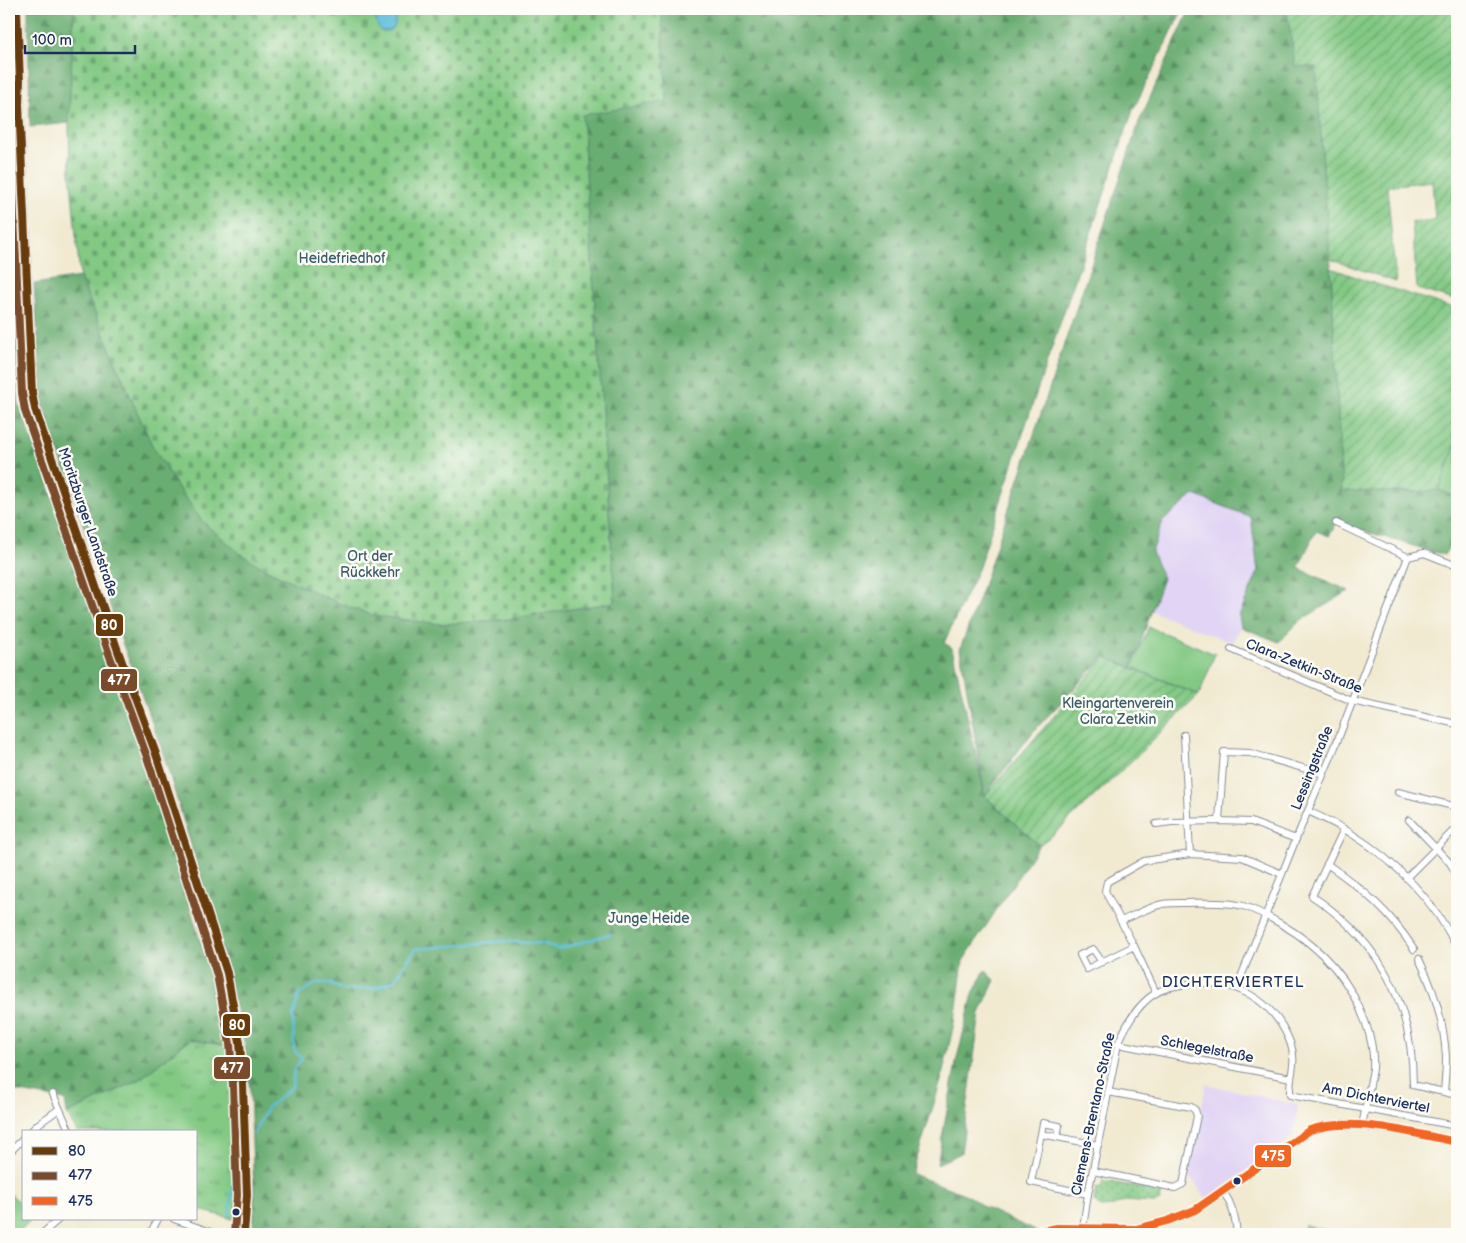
<svg xmlns="http://www.w3.org/2000/svg" width="1466" height="1243" font-family="'Balsamiq Sans',sans-serif">
  <style>
    .built { fill: #e1d4f4 }
    .grass { fill: url(#grass-tufts); stroke: #4f7c71 }
    .forest { fill: url(#forest-firs); stroke: #426e68 }
    .cemetery { fill: url(#cemetery-stones); stroke: #4f7c71 }
    .park { fill: url(#park-dots); stroke: #4f7c71 }
    .garden { fill: url(#garden-furrows); stroke: #4f7c71 }
    .pitch { fill: #83c984; stroke: #4f7c71 }
    .water { fill: url(#water-ripples); stroke: #3b769c }
    .lines { fill: none; stroke-linecap: round; stroke-linejoin: round }
    .stream { stroke: #5bbeda; stroke-width: 2.5 }
    .minor-casing { stroke: #868c98; stroke-width: 8 }
    .tertiary-casing { stroke: #868c98; stroke-width: 9 }
    .secondary-casing { stroke: #868c98; stroke-width: 11 }
    .minor { stroke: #fff; stroke-width: 6 }
    .tertiary { stroke: #fff; stroke-width: 8 }
    .secondary { stroke: #fff; stroke-width: 9 }
    .bus-1-casing { stroke: #fdfcf7; stroke-width: 11 }
    .bus-2-casing { stroke: #fdfcf7; stroke-width: 11 }
    .bus-3-casing { stroke: #fdfcf7; stroke-width: 11 }
    .bus-1 { stroke: #683b0c; stroke-width: 8 }
    .bus-2 { stroke: #7a4b2a; stroke-width: 8 }
    .bus-3 { stroke: #f26522; stroke-width: 8 }
    .bus-dot { fill: #1b2f5e; stroke: #fdfcf7; stroke-width: 2 }
    .labels { text-anchor: middle; dominant-baseline: central; stroke-width: 5; stroke-linejoin: round; paint-order: stroke }
    .park-label { font-size: 14px; fill: #3a5d69; stroke: #fdfcf7 }
    .street-label { font-size: 14px; fill: #1b2f5e; stroke: #fdfcf7 }
    .neighbourhood-label { font-size: 15px; letter-spacing: 1px; fill: #1b2f5e; stroke: #fdfcf7 }
    .line-badge { stroke: #fdfcf7; stroke-width: 2 }
    .badge-label { font-size: 14px; text-anchor: middle; font-weight: bold; fill: #fff }
  </style>
  <defs>
    <pattern id="grass-tufts" width="24" height="20" patternUnits="userSpaceOnUse" patternTransform="scale(1.25)"><rect width="24" height="20" fill="#83c984"/><path d="M3 7l-1-3M5 7V3M7 7l1-3M15 17l-1-3M17 17v-4M19 17l1-3" fill="none" stroke="#6aa46f"/></pattern>
    <pattern id="forest-firs" width="22" height="20" patternUnits="userSpaceOnUse" patternTransform="scale(1.25)"><rect width="22" height="20" fill="#6aad72"/><path d="M5 1l3.5 6h-7zM16 11l3.5 6h-7z" fill="#568d61"/></pattern>
    <pattern id="cemetery-stones" width="16" height="16" patternUnits="userSpaceOnUse" patternTransform="scale(1.25)"><rect width="16" height="16" fill="#83c984"/><path d="M2 7V4a2 2 0 0 1 4 0v3zM10 15v-3a2 2 0 0 1 4 0v3z" fill="#6aa46f"/></pattern>
    <pattern id="park-dots" width="8" height="8" patternUnits="userSpaceOnUse" patternTransform="scale(1.25)"><rect width="8" height="8" fill="#83c984"/><path d="M2 2h.1M6 6h.1" fill="none" stroke="#6aa46f" stroke-width="1.8" stroke-linecap="round"/></pattern>
    <pattern id="garden-furrows" width="10" height="10" patternUnits="userSpaceOnUse" patternTransform="scale(1.25)"><rect width="10" height="10" fill="#83c984"/><path d="M-1 1l2-2M0 10L10 0M9 11l2-2" fill="none" stroke="#6aa46f"/></pattern>
    <pattern id="water-ripples" width="26" height="14" patternUnits="userSpaceOnUse" patternTransform="scale(1.25)"><rect width="26" height="14" fill="#5bbeda"/><path d="M2 4q2-2 4 0t4 0M15 11q2-2 4 0t4 0" fill="none" stroke="#4a9bb4"/></pattern>
  </defs>
  <rect width="100%" height="100%" fill="#fdfcf7"/>
  <filter id="ink" filterUnits="userSpaceOnUse"><feTurbulence type="fractalNoise" baseFrequency=".02" numOctaves="2"/><feDisplacementMap in="SourceGraphic" scale="10" xChannelSelector="R" yChannelSelector="G"/><feConvolveMatrix kernelMatrix="1 2 1 2 8 2 1 2 1" color-interpolation-filters="sRGB"/></filter>
  <filter id="wash" filterUnits="userSpaceOnUse"><feTurbulence type="fractalNoise" baseFrequency=".0096" numOctaves="4" result="noise"/><feDisplacementMap in="SourceGraphic" scale="20" xChannelSelector="R" yChannelSelector="G"/><feGaussianBlur stdDeviation="1.12" result="paint"/><feColorMatrix in="noise" values="0 0 0 0 0 0 0 0 0 0 0 0 0 0 0 0 0 1.4 0 .05"/><feComposite in="paint" operator="in"/></filter>
  <g filter="url(#wash)">
    <rect width="100%" height="100%" fill="#f1ead1"/>
    <!-- built -->
    <g class="built">
      <polygon points="1194,495 1251,517 1258,572 1239,616 1241,627 1232,643 1152,611 1163,578 1152,552 1163,521"/>
      <polygon points="1206,1084 1298,1105 1293,1137 1207,1199 1189,1175"/>
    </g>
    <!-- grass -->
    <g class="grass">
      <polygon points="17,236 21,252 22,264 26,381 29,406 104,620 100,621 24,404 22,381"/>
      <path d="M 104,626 L 106,627 C 151,762 196,897 235,1035 L 232,1033 L 160,798 L 103,631 Z"/>
      <polygon points="190,1039 232,1047 237,1220 196,1209 196,1132 77,1132 67,1114 139,1080"/>
      <polygon points="9,1192 24,1207 24,1219 32,1219 16,1234 9,1234"/>
    </g>
    <!-- forest -->
    <g class="forest">
      <polygon points="28,9 74,9 69,123 30,127"/>
      <polygon points="661,9 1183,9 1133,110 1036,394 979,567 944,643 952,648 984,791 960,649 981,592 1139,122 1190,9 1287,9 1295,66 1316,66 1331,268 1342,491 1412,492 1439,490 1457,497 1457,534 1444,555 1337,523 1329,536 1316,531 1298,568 1349,591 1301,620 1279,642 1241,627 1239,616 1258,572 1251,517 1194,495 1163,521 1152,552 1163,578 1132,667 1104,657 1032,733 985,795 989,800 1039,845 963,961 956,1014 941,1081 912,1174 967,1195 984,1207 1041,1234 253,1234 254,1195 250,1091 244,1041 213,917 161,747 122,642 43,405 34,284 80,277 127,389 152,445 177,486 203,522 241,554 267,570 343,605 375,616 442,624 508,619 615,602 582,115 662,15"/>
      <polygon points="9,74 12,131 9,145"/>
      <polygon points="9,171 12,174 13,191 11,208 14,243 19,405 73,551 157,798 232,1047 190,1039 139,1080 67,1114 65,1100 9,1090"/>
      <polygon points="985,970 995,980 980,1013 961,1153 937,1164 957,1058 973,994"/>
    </g>
    <!-- cemetery -->
    <polygon class="cemetery" points="74,9 661,9 667,101 582,115 615,602 508,619 442,624 375,616 343,605 267,570 241,554 203,522 177,486 152,445 127,389 80,277 70,172 69,123"/>
    <!-- park -->
    <polygon class="park" points="1104,1181 1162,1191 1160,1201 1154,1203 1125,1201 1114,1206 1100,1207 1094,1201 1096,1188 1100,1189"/>
    <!-- garden -->
    <g class="garden">
      <polygon points="1287,9 1457,9 1457,301 1417,289 1412,222 1435,220 1432,181 1387,186 1396,282 1330,259 1316,67 1295,66"/>
      <polygon points="1331,268 1367,281 1457,309 1457,441 1439,490 1412,492 1342,491"/>
      <polygon points="1105,657 1199,695 1120,772 1054,834 1039,845 985,796"/>
      <polygon points="1305,1225 1341,1234 1302,1234"/>
    </g>
    <!-- pitch -->
    <g class="pitch">
      <polygon points="1457,441 1457,497 1439,490"/>
      <polygon points="1149,627 1215,654 1199,695 1132,667"/>
    </g>
    <!-- water -->
    <path class="water" d="M 375,9 L 393,9 C 397,21 398,32 381,31 C 375,24 376,18 375,9 Z"/>
    <g class="lines">
      <!-- stream -->
      <g class="stream">
        <polyline points="254,1133 267,1108 292,1087 294,1069 302,1059 294,1050 293,1017 299,994 317,983 328,983 343,990 375,988 395,980 415,949 505,941 544,944 559,949 610,934"/>
        <polyline points="229,1216 238,1136"/>
      </g>
    </g>
  </g>
  <g filter="url(#ink)">
    <g class="lines">
      <!-- minor casing -->
      <g class="minor-casing">
        <g id="minor">
          <polyline points="9,162 22,161"/>
          <polyline points="1336,523 1408,557 1424,553 1457,566"/>
          <polyline points="1231,649 1352,701 1457,724"/>
          <polyline points="1184,735 1190,854"/>
          <polyline points="1398,792 1457,807"/>
          <path d="M 1308,811 C 1323,818 1339,825 1352,834 C 1396,862 1435,901 1457,948"/>
          <polyline points="1409,820 1450,863 1456,873"/>
          <polyline points="1219,821 1224,752 1250,753 1324,774"/>
          <polyline points="1156,824 1172,822 1219,821 1251,822 1296,839"/>
          <path d="M 1344,829 L 1312,896 C 1380,941 1413,1004 1413,1085 L 1457,1095"/>
          <path d="M 1327,864 C 1363,889 1390,912 1414,949"/>
          <polyline points="1406,878 1457,827"/>
          <path d="M 1121,921 C 1133,916 1151,906 1163,904 C 1169,903 1176,903 1182,903 C 1200,903 1226,901 1243,906 C 1257,910 1269,917 1281,924 C 1321,947 1351,980 1366,1024 C 1371,1038 1374,1054 1373,1069 L 1362,1126"/>
          <path d="M 1419,959 C 1434,989 1444,1023 1446,1057 C 1446,1069 1445,1081 1444,1092"/>
          <polyline points="1102,962 1093,949 1080,955 1087,969 1134,946"/>
          <polyline points="1237,987 1296,839 1335,747 1408,557"/>
          <polyline points="1156,993 1134,946 1105,891 1107,882 1144,861 1190,854 1242,857 1282,874"/>
          <polyline points="1118,1044 1291,1078"/>
          <polyline points="53,1094 70,1132"/>
          <polyline points="30,1132 37,1125 59,1109"/>
          <polyline points="1041,1134 1043,1123 1059,1126 1057,1137"/>
          <polyline points="9,1153 24,1138"/>
          <polyline points="1093,1171 1175,1188 1183,1184 1197,1116 1195,1110 1191,1107 1108,1092"/>
          <path d="M 1223,1191 C 1232,1204 1236,1219 1237,1234"/>
          <polyline points="1088,1194 1031,1182 1041,1134 1098,1145"/>
          <polyline points="174,1219 216,1234"/>
          <path d="M 1083,1228 L 1088,1194 L 1118,1044 C 1126,1025 1137,1004 1156,993 C 1166,987 1178,985 1189,984 C 1234,978 1273,999 1290,1042 C 1298,1063 1289,1074 1290,1095 L 1457,1126"/>
          <polyline points="43,1233 59,1219"/>
          <polyline points="150,1234 158,1219"/>
        </g>
      </g>
      <!-- tertiary casing -->
      <g class="tertiary-casing">
        <polyline id="tertiary" points="1024,1234 1057,1228 1136,1229 1167,1221 1195,1210 1292,1142 1310,1130 1323,1126 1344,1124 1389,1129 1457,1142"/>
      </g>
      <!-- secondary casing -->
      <g class="secondary-casing">
        <polyline id="secondary" points="17,9 20,81 19,104 32,393 35,409 118,651 156,754 227,973 240,1043 243,1085 247,1195 244,1234"/>
      </g>
      <!-- minor -->
      <use href="#minor" class="minor"/>
      <!-- tertiary -->
      <use href="#tertiary" class="tertiary"/>
      <!-- secondary -->
      <use href="#secondary" class="secondary"/>
      <!-- bus-1 casing -->
      <g class="bus-1-casing">
        <polyline id="bus-1" points="17,9 20,81 19,104 32,393 35,409 118,651 156,754 227,973 240,1043 243,1085 247,1195 244,1234"/>
      </g>
      <!-- bus-2 casing -->
      <g class="bus-2-casing">
        <polyline id="bus-2" points="9,51 10,81 9,104 22,393 25,411 109,654 147,757 217,975 230,1044 233,1086 237,1195 234,1233"/>
      </g>
      <!-- bus-3 casing -->
      <g class="bus-3-casing">
        <path id="bus-3" d="M 1024,1234 L 1057,1228 L 1136,1229 L 1167,1221 L 1195,1210 L 1310,1130 C 1354,1116 1412,1133 1457,1142"/>
      </g>
      <!-- bus-1 -->
      <use href="#bus-1" class="bus-1"/>
      <!-- bus-2 -->
      <use href="#bus-2" class="bus-2"/>
      <!-- bus-3 -->
      <use href="#bus-3" class="bus-3"/>
    </g>
  </g>
  <!-- markers -->
  <g class="bus-dot">
    <circle cx="1237" cy="1181" r="4.5"/>
    <circle cx="236" cy="1212" r="4.5"/>
  </g>
  <g class="labels">
    <!-- park labels -->
    <g class="park-label">
      <text x="342" y="258">Heidefriedhof</text>
      <text x="370" y="556">Ort der<tspan x="370" dy="16">Rückkehr</tspan></text>
      <text x="1118" y="703">Kleingartenverein<tspan x="1118" dy="16">Clara Zetkin</tspan></text>
      <text x="649" y="918">Junge Heide</text>
    </g>
    <!-- street labels -->
    <g class="street-label">
      <text transform="translate(88 522) rotate(71)">Moritzburger Landstraße</text>
      <text transform="translate(1304 666) rotate(22)">Clara-Zetkin-Straße</text>
      <text transform="translate(1312 768) rotate(-68)">Lessingstraße</text>
      <text transform="translate(1207 1049) rotate(11)">Schlegelstraße</text>
      <text transform="translate(1376 1098) rotate(11)">Am Dichterviertel</text>
      <text transform="translate(1093 1114) rotate(-78)">Clemens-Brentano-Straße</text>
    </g>
    <!-- neighbourhood labels -->
    <g class="neighbourhood-label">
      <text x="1233" y="982">DICHTERVIERTEL</text>
    </g>
  </g>
  <g class="line-badge">
    <rect x="95" y="613" width="29" height="24" rx="5" fill="#683b0c"/>
    <rect x="100" y="668" width="38" height="24" rx="5" fill="#7a4b2a"/>
    <rect x="222" y="1013" width="29" height="24" rx="5" fill="#683b0c"/>
    <rect x="213" y="1056" width="38" height="24" rx="5" fill="#7a4b2a"/>
    <rect x="1254" y="1144" width="38" height="24" rx="5" fill="#f26522"/>
  </g>
  <g class="badge-label">
    <text x="109" y="630">80</text>
    <text x="119" y="685">477</text>
    <text x="237" y="1030">80</text>
    <text x="232" y="1073">477</text>
    <text x="1273" y="1161">475</text>
  </g>
  <!-- margin -->
  <rect width="1466" height="1243" fill="none" stroke="#fdfcf7" stroke-width="30"/>
  <!-- legend -->
  <rect x="22" y="1130" width="175" height="90" fill="#fdfcf7" stroke="#a3aaba"/>
  <rect x="32" y="1147" width="25" height="8" fill="#683b0c" stroke="#a3aaba"/>
  <text x="68" y="1156" font-size="15" fill="#1b2f5e">80</text>
  <rect x="32" y="1172" width="25" height="8" fill="#7a4b2a" stroke="#a3aaba"/>
  <text x="68" y="1180" font-size="15" fill="#1b2f5e">477</text>
  <rect x="32" y="1197" width="25" height="8" fill="#f26522" stroke="#a3aaba"/>
  <text x="68" y="1206" font-size="15" fill="#1b2f5e">475</text>
  <!-- scale -->
  <path d="M25 45v8h110v-8" fill="none" stroke="#1b2f5e" stroke-width="2.5"/>
  <text x="32" y="45" font-size="15" fill="#1b2f5e" stroke="#fdfcf7" stroke-width="4" paint-order="stroke">100 m</text>
</svg>
